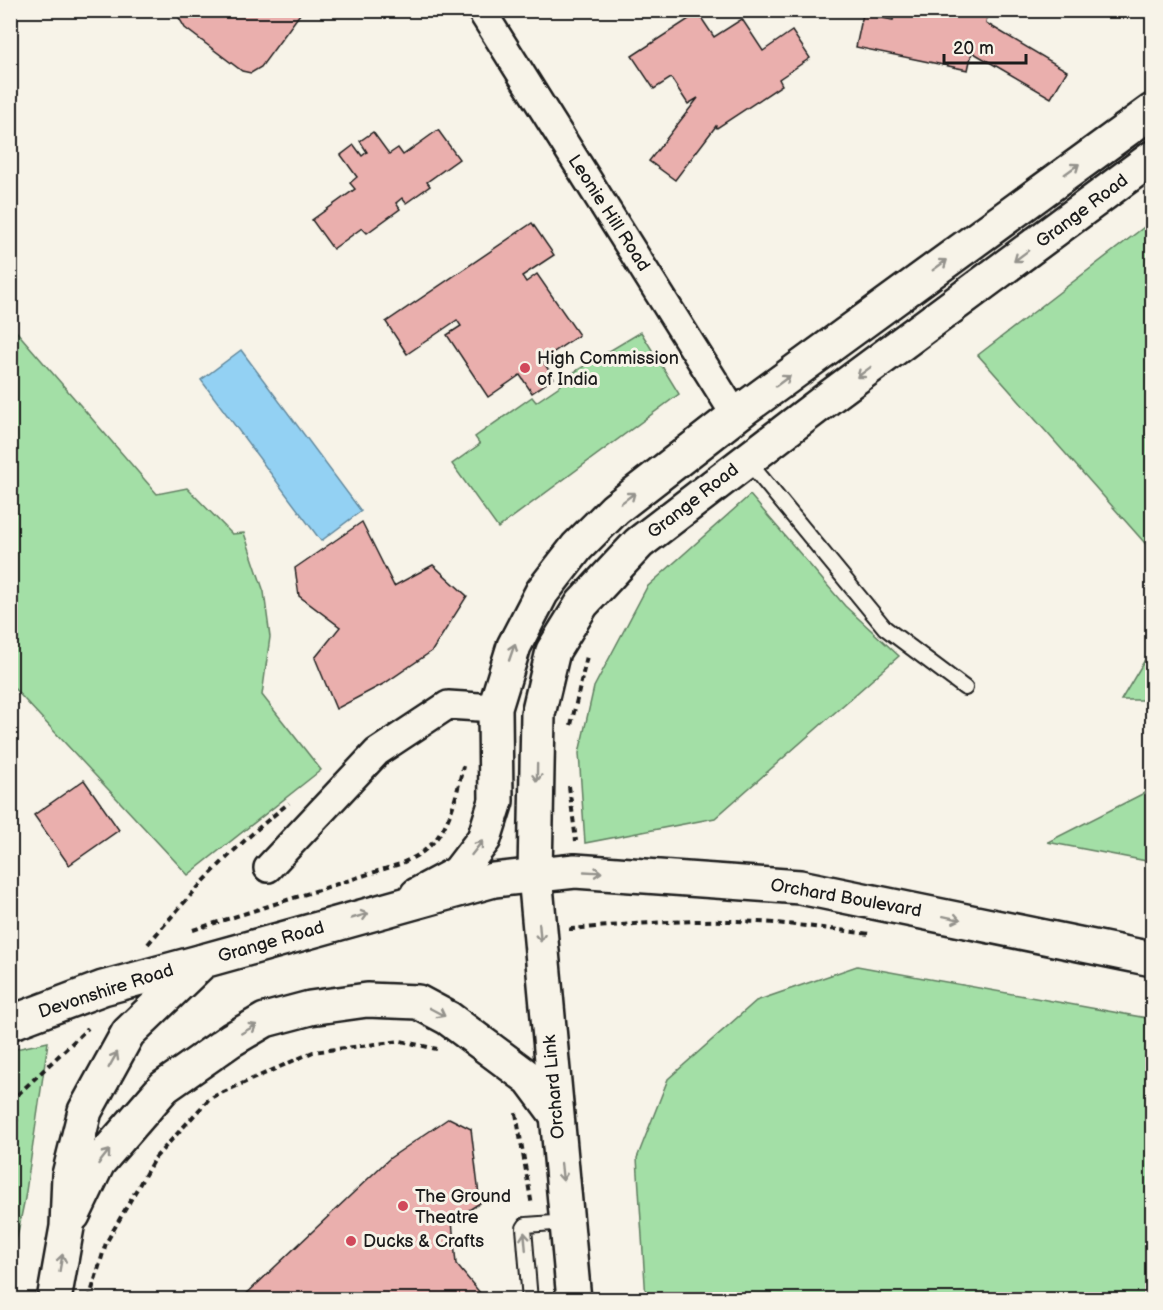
<svg xmlns="http://www.w3.org/2000/svg" width="1163" height="1310" font-family="'Balsamiq Sans',sans-serif">
  <style>
    .green { fill: #a3dfa6; stroke: #607e61; stroke-width: 1.5 }
    .water { fill: #93d1f3; stroke: #63899d; stroke-width: 1.5 }
    .building { fill: #eaafad; stroke: #1c1c1c; stroke-width: 1.5 }
    .lines { fill: none; stroke-linecap: round; stroke-linejoin: round }
    .lane-casing { stroke: #1c1c1c; stroke-width: 18 }
    .street-casing { stroke: #1c1c1c; stroke-width: 32 }
    .secondary-casing { stroke: #1c1c1c; stroke-width: 38 }
    .primary-casing { stroke: #1c1c1c; stroke-width: 38 }
    .path { stroke: #1c1c1c; stroke-width: 4; stroke-dasharray: 6 4.5; stroke-linecap: butt }
    .lane { stroke: #f7f3e8; stroke-width: 14 }
    .street { stroke: #f7f3e8; stroke-width: 27 }
    .secondary { stroke: #f7f3e8; stroke-width: 33 }
    .primary { stroke: #f7f3e8; stroke-width: 33 }
    .oneway { stroke: #94928c }
    .poi-dot { fill: #d1495b; stroke: #f7f3e8; stroke-width: 2 }
    .labels { text-anchor: middle; dominant-baseline: central; stroke-width: 6; stroke-linejoin: round; paint-order: stroke }
    .street-label { font-size: 18px; fill: #1c1c1c; stroke: #f7f3e8 }
    .poi-label { font-size: 18px; fill: #1c1c1c; stroke: #f7f3e8; text-anchor: start }
  </style>
  <rect width="100%" height="100%" fill="#f7f3e8"/>
  <filter id="ink" filterUnits="userSpaceOnUse"><feTurbulence type="fractalNoise" baseFrequency=".0167" numOctaves="2"/><feDisplacementMap in="SourceGraphic" scale="12" xChannelSelector="R" yChannelSelector="G"/><feConvolveMatrix kernelMatrix="1 2 1 2 8 2 1 2 1" color-interpolation-filters="sRGB"/></filter>
  <g filter="url(#ink)">
    <!-- green -->
    <g class="green">
      <polygon points="1152,221 1152,551 978,355"/>
      <polygon points="10,324 157,494 187,488 232,534 244,533 264,592 270,637 262,695 321,770 188,875 11,685"/>
      <polygon points="641,332 679,394 498,528 452,464 480,444 475,437 532,397 536,402 561,385 559,381"/>
      <polygon points="750,495 845,606 899,656 715,818 585,843 579,753 594,687 647,587"/>
      <polygon points="1152,648 1152,700 1121,700"/>
      <polygon points="1152,789 1152,862 1047,842 1048,842"/>
      <polygon points="857,966 1152,1019 1152,1299 646,1299 637,1158 668,1079 756,1001"/>
      <polygon points="48,1042 25,1198 11,1266 11,1050"/>
    </g>
    <!-- water -->
    <polygon class="water" points="241,350 361,511 321,541 201,380"/>
    <!-- building -->
    <g class="building">
      <polygon points="181,10 303,10 261,67 251,73 242,71 185,28 179,18"/>
      <polygon points="895,10 988,10 986,23 1067,71 1051,98 972,52 968,70 856,47 863,14 893,20"/>
      <polygon points="698,13 714,37 742,19 763,51 792,31 810,58 779,79 782,85 717,128 716,126 675,180 649,161 698,98 688,104 671,78 654,89 632,56"/>
      <polygon points="438,130 459,159 427,182 430,186 406,203 402,198 396,203 400,209 367,233 362,228 333,249 312,220 355,189 350,183 357,177 341,155 354,145 362,156 367,152 360,141 373,132 389,154 398,148 403,155"/>
      <polygon points="532,223 554,255 522,276 526,282 537,274 579,335 542,360 554,378 532,393 520,375 488,397 447,335 461,326 457,320 407,354 386,322"/>
      <polygon points="362,522 394,586 433,565 467,596 432,651 385,683 336,709 315,658 340,627 299,596 295,568"/>
      <polygon points="84,780 119,830 69,865 34,815"/>
      <polygon points="449,1118 471,1129 480,1203 452,1221 456,1264 486,1300 240,1300 390,1158"/>
    </g>
    <g class="lines">
      <!-- lane casing -->
      <g class="lane-casing">
        <g id="lane">
          <polyline points="747,460 885,628 965,688"/>
          <polyline points="530,1300 524,1228 526,1225 568,1222"/>
        </g>
      </g>
      <!-- street casing -->
      <g class="street-casing">
        <g id="street">
          <polyline points="481,10 736,416"/>
          <polyline points="268,868 377,752 448,705 495,708"/>
        </g>
      </g>
      <!-- secondary casing -->
      <g class="secondary-casing">
        <g id="secondary">
          <polyline points="417,895 458,873 484,839 496,801 495,708 514,646 542,592 577,547 615,509 745,408 1152,111"/>
          <polyline points="10,1023 103,988 203,961"/>
          <polyline points="574,1300 535,875 538,714 553,651 582,604 639,543 831,396 1152,158"/>
        </g>
      </g>
      <!-- primary casing -->
      <g class="primary-casing">
        <g id="primary">
          <polyline points="73,1215 98,1163 164,1087 231,1040 265,1020 310,1008 367,1000 418,1002 448,1018 530,1079 556,1114"/>
          <polyline points="54,1300 67,1227 69,1175 85,1111 128,1033 203,961 494,880 575,871 800,887 1152,959"/>
        </g>
      </g>
      <!-- path -->
      <g class="path">
        <polyline points="571,725 587,656"/>
        <polyline points="569,786 576,841"/>
        <path d="M 193,930 L 400,864 C 408,860 418,856 425,850 C 451,829 456,796 463,766"/>
        <path d="M 571,931 L 571,929 C 623,925 675,920 727,921 C 775,921 822,928 870,934"/>
        <path d="M 148,944 C 193,891 234,846 289,803"/>
        <polyline points="10,1102 88,1028"/>
        <polyline points="10,1107 17,1122 10,1159"/>
        <polyline points="516,1113 532,1206"/>
        <polyline points="89,1300 106,1243 154,1159 210,1098 313,1052 401,1041 437,1049"/>
      </g>
      <!-- lane -->
      <use href="#lane" class="lane"/>
      <!-- street -->
      <use href="#street" class="street"/>
      <!-- secondary -->
      <use href="#secondary" class="secondary"/>
      <!-- primary -->
      <use href="#primary" class="primary"/>
    </g>
    <!-- one-way arrows -->
    <defs><path id="oneway-shaft" d="M-6 0H5M1.5-3L5.5 0L1.5 3" fill="none" stroke-width="1.6" stroke-linecap="round" stroke-linejoin="round" transform="scale(1.5)"/></defs>
    <g class="oneway">
      <use href="#oneway-shaft" transform="translate(1072 169) rotate(-36)"/>
      <use href="#oneway-shaft" transform="translate(1021 256) rotate(143)"/>
      <use href="#oneway-shaft" transform="translate(940 265) rotate(-36)"/>
      <use href="#oneway-shaft" transform="translate(864 372) rotate(143)"/>
      <use href="#oneway-shaft" transform="translate(783 381) rotate(-36)"/>
      <use href="#oneway-shaft" transform="translate(628 498) rotate(-37)"/>
      <use href="#oneway-shaft" transform="translate(512 652) rotate(-71)"/>
      <use href="#oneway-shaft" transform="translate(537 773) rotate(91)"/>
      <use href="#oneway-shaft" transform="translate(477 848) rotate(-52)"/>
      <use href="#oneway-shaft" transform="translate(593 872) rotate(3)"/>
      <use href="#oneway-shaft" transform="translate(360 916) rotate(-16)"/>
      <use href="#oneway-shaft" transform="translate(952 918) rotate(12)"/>
      <use href="#oneway-shaft" transform="translate(540 933) rotate(85)"/>
      <use href="#oneway-shaft" transform="translate(437 1012) rotate(28)"/>
      <use href="#oneway-shaft" transform="translate(249 1029) rotate(-30)"/>
      <use href="#oneway-shaft" transform="translate(113 1060) rotate(-61)"/>
      <use href="#oneway-shaft" transform="translate(104 1157) rotate(-52)"/>
      <use href="#oneway-shaft" transform="translate(562 1172) rotate(84)"/>
      <use href="#oneway-shaft" transform="translate(525 1241) rotate(-95)"/>
      <use href="#oneway-shaft" transform="translate(61 1263) rotate(-80)"/>
    </g>
  </g>
  <!-- markers -->
  <g class="poi-dot">
    <circle cx="525" cy="368" r="6"/>
    <circle cx="403" cy="1206" r="6"/>
    <circle cx="351" cy="1241" r="6"/>
  </g>
  <g class="labels">
    <!-- street labels -->
    <g class="street-label">
      <text transform="translate(1082 211) rotate(-37)">Grange Road</text>
      <text transform="translate(609 213) rotate(57)">Leonie Hill Road</text>
      <text transform="translate(693 501) rotate(-38)">Grange Road</text>
      <text transform="translate(846 898) rotate(10)">Orchard Boulevard</text>
      <text transform="translate(271 942) rotate(-16)">Grange Road</text>
      <text transform="translate(106 991) rotate(-18)">Devonshire Road</text>
      <text transform="translate(554 1087) rotate(-95)">Orchard Link</text>
    </g>
    <!-- poi labels -->
    <g class="poi-label">
      <text x="537" y="358">High Commission<tspan x="537" dy="21">of India</tspan></text>
      <text x="415" y="1196">The Ground<tspan x="415" dy="21">Theatre</tspan></text>
      <text x="363" y="1241">Ducks &amp; Crafts</text>
    </g>
  </g>
  <!-- margin -->
  <rect width="1163" height="1310" fill="none" stroke="#f7f3e8" stroke-width="36"/>
  <rect x="18" y="18" width="1127" height="1274" fill="none" stroke="#1c1c1c" stroke-width="2" filter="url(#ink)"/>
  <!-- scale -->
  <path d="M944 54v9h82v-9" fill="none" stroke="#1c1c1c" stroke-width="3"/>
  <text x="953" y="54" font-size="18" fill="#1c1c1c" stroke="#f7f3e8" stroke-width="4.5" paint-order="stroke">20 m</text>
</svg>
